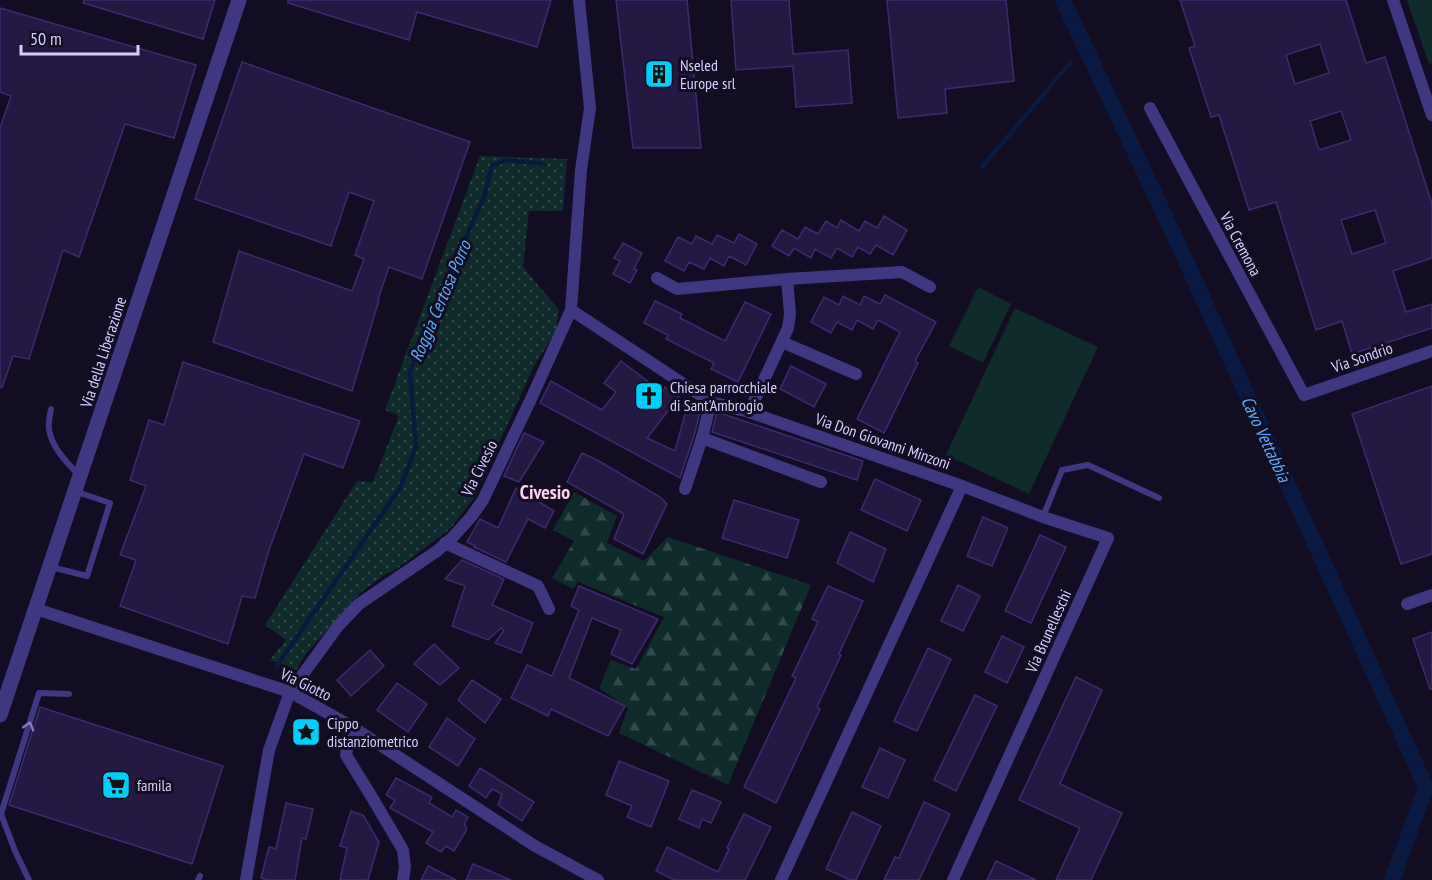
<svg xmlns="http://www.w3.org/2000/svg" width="1432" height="880" font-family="'PT Sans Narrow',sans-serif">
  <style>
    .grass { fill: #102b2c }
    .forest { fill: url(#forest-firs) }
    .garden { fill: url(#garden-dots) }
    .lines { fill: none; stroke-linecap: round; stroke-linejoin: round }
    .stream { stroke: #09193f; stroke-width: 4.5 }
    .canal { stroke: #09193f; stroke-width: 16 }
    .building { fill: #241943; stroke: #3d2b6f; stroke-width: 1.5; fill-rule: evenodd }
    .service { stroke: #3f3881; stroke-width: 6 }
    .minor { stroke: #3f3881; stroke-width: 12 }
    .tertiary { stroke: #3f3881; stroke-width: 15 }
    .oneway { stroke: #837cba }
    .labels { text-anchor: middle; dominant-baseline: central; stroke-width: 6; stroke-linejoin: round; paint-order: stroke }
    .poi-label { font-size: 16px; fill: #d7ceff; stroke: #120d22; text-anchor: start }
    .street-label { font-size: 16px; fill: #d7ceff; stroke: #120d22 }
    .water-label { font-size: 18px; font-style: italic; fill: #5ca9ff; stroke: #120d22 }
    .quarter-label { font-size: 20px; font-weight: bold; fill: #ffd0eb; stroke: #120d22 }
  </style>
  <defs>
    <pattern id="forest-firs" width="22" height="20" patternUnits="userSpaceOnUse" patternTransform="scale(1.5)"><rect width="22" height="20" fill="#102b2c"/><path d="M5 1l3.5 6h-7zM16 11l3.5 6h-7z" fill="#32494c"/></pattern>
    <pattern id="garden-dots" width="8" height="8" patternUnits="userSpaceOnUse" patternTransform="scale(1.5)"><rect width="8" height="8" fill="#102b2c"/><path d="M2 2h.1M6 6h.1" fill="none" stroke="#32494c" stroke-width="1.8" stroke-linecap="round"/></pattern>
  </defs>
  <rect width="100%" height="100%" fill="#120d22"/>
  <!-- grass -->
  <g class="grass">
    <polygon points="1407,0 1432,0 1432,63 1429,64"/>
    <polygon points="978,287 1011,304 983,363 949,346"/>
    <polygon points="1015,308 1098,347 1029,494 946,455"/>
  </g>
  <!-- forest -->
  <polygon class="forest" points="574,492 617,516 607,543 644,561 668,537 811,585 728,785 619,733 628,708 599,688 611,660 636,669 664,617 578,582 573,589 552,578 574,541 553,530"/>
  <!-- garden -->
  <polygon class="garden" points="480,156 567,159 563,211 529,211 523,267 559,310 556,331 534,366 474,498 450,529 398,568 384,575 360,593 305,655 296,670 270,660 286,640 265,625 357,481 373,482 399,416 385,410"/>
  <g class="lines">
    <!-- stream -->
    <g class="stream">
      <polyline points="982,167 1070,63"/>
      <polyline points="276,667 400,488 416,447 410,371 433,310 484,197 492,166 506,160 544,164"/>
    </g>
    <!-- canal -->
    <polyline class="canal" points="1063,0 1173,233 1426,787 1392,880"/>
  </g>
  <!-- building -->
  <g class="building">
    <polygon points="84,0 215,0 203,39 83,3"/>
    <polygon points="288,0 551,0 537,47 417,12 409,40 288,3"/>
    <polygon points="616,0 687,0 701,148 633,148"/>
    <polygon points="731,0 789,0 793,54 848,50 852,103 796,107 793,66 736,70"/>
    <polygon points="887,0 1006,0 1014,81 945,89 947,113 898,118"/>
    <path d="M 1180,0 L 1346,0 L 1366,63 L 1385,57 L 1432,204 L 1432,258 L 1393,271 L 1406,312 L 1432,304 L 1432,328 L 1352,354 L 1342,321 L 1316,330 L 1276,202 L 1249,210 L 1219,115 L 1211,117 L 1189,48 L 1195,46 ZM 1320,44 L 1329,73 L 1295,84 L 1286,55 ZM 1341,111 L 1351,140 L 1319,150 L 1310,121 ZM 1375,210 L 1386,243 L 1352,254 L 1341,220 Z"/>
    <polygon points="0,8 196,65 174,138 125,124 79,257 63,250 29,359 13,356 2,388 0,387 0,128 11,96 0,92"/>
    <polygon points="242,62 470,142 422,279 389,267 378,299 379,300 352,391 213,342 239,251 352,291 364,259 355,255 374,201 349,192 331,246 195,199"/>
    <polygon points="884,216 907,230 893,255 876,245 870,254 858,247 852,257 837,248 831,258 815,249 811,258 794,248 789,256 772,246 782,230 798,239 805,227 818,234 826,221 837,228 841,220 859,231 865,221 877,228"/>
    <polygon points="739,234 757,244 746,265 729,256 724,266 710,258 704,269 689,262 684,271 665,261 678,237 692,244 696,236 712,244 717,235 734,243"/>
    <polygon points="623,243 642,253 634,269 637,270 630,283 613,274 620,261 614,258"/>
    <polygon points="885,295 936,322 915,361 918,363 884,433 857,419 900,332 878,320 873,329 857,320 852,330 837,322 831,333 811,322 824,297 839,305 843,296 860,305 864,296 880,304"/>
    <polygon points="655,301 682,314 680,318 725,341 745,302 771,314 738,382 711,369 714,363 666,339 668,335 644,323"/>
    <polygon points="621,361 662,392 665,387 679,397 647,438 675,451 688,403 701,408 694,436 680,478 540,403 551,381 602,410 616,392 604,383"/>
    <polygon points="183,362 360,421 343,468 304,454 269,550 255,598 242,596 228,644 120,606 136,560 120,555 146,486 130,480 149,420 164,425"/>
    <polygon points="791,366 826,384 814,407 780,389"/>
    <polygon points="1432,386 1432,554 1401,564 1352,414"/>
    <polygon points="717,412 863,461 857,480 712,432"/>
    <polygon points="524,433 544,442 519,482 504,476"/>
    <polygon points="582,453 599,461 660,497 667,504 643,554 614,539 624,514 567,482"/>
    <polygon points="875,479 921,500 907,531 861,510"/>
    <polygon points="516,488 554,511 545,528 528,519 506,562 474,547 475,546 467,542 480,519 498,528"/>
    <polygon points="734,500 799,520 787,558 722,538"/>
    <polygon points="983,517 1008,528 992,566 967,556"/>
    <polygon points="850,532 886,549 873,582 837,563"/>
    <polygon points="1040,535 1066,547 1031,623 1005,611"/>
    <polygon points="462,560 504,579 492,605 533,623 521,653 495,643 504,630 501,628 488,640 452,626 465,586 445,579"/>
    <polygon points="958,585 980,596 963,631 941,621"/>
    <polygon points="579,586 658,619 632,664 611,654 621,630 592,618 569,678 625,706 608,736 551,709 548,716 511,698 527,665 552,676 579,610 571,606"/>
    <polygon points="828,586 863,601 839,654 841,655 817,707 820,709 776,803 744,787 796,678 792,676 818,622 812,619"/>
    <polygon points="1432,632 1432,689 1430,689 1413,639"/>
    <polygon points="1002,636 1024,647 1007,683 985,672"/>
    <polygon points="434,644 459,668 440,685 414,664"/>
    <polygon points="928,648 951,659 917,731 894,721"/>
    <polygon points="370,650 384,666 351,696 337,680"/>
    <polygon points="1076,677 1102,690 1060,784 1122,813 1091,880 1056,880 1080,828 1019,800"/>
    <polygon points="472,680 501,699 485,723 458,700"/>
    <polygon points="397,683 427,704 408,732 377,710"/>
    <polygon points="975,695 997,706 956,791 934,780"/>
    <polygon points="40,707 223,766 192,864 9,805"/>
    <polygon points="447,718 475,739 458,766 429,747"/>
    <polygon points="880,748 905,760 888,798 862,787"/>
    <polygon points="619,761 669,781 651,827 627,817 632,806 606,795"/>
    <polygon points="480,768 534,802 522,821 498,805 502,794 492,789 486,798 469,786"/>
    <polygon points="396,778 432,797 429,803 452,817 456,810 468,817 464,825 466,826 466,831 454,851 446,846 441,852 426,843 433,832 390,808 395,800 386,795"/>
    <polygon points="692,790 721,802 711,823 702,819 699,828 679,819"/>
    <polygon points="924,802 950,814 919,880 884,880 895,857 899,858"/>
    <polygon points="286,803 313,809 306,839 302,838 295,880 267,880 261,878 269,847 276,849"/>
    <polygon points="351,811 363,815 379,842 368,880 340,880 347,848 340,846"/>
    <polygon points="852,812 881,826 856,880 850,880 826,869"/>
    <polygon points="744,814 771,827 745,880 674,880 656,871 667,847 718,872 729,849 727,848"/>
    <polygon points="996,861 1036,880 987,880"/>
    <polygon points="473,864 511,880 466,880"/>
    <polygon points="428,866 456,880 421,880"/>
  </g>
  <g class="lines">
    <!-- service -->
    <g class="service">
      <path d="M 51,409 C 50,415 48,423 49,429 C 51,446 66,462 78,474"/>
      <polyline points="1043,517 1062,470 1088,465 1159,498"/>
      <polyline points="51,567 87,576 110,503 77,492"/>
      <polyline points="29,880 15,851 1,814 39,693 69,694"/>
      <polyline points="198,880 200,876"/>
    </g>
    <!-- minor -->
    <g class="minor">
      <polyline points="1393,0 1432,115"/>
      <polyline points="1150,108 1304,395 1432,351"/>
      <polyline points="657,278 677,289 787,279 902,272 930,287"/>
      <polyline points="571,310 711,402 749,412 962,486 781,880"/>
      <polyline points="782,342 856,374"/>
      <polyline points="749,412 788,328 790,314 787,279"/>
      <polyline points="702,438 821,482"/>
      <polyline points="685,489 702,438 711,402"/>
      <polyline points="445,543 538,586 549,609"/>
      <polyline points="1407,604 1432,595"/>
      <polyline points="36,609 290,692 351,726 535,846 598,880"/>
      <polyline points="351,726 346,755 373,799 403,850 405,867 403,880"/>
      <polyline points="246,880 269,750 290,692 338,626 359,604 437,551 452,538 471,517 483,500 531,399 571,310 581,170 590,108 579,0"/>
      <polyline points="953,880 1108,538 1043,517 962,486"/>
    </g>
    <!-- tertiary -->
    <polyline class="tertiary" points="0,715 239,0"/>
  </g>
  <!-- one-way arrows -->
  <defs><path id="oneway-chevron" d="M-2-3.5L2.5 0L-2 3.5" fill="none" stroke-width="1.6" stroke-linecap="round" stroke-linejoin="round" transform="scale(1.5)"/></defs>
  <use class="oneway" href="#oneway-chevron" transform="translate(29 726) rotate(-73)"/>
  <!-- icons -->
  <defs>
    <g id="building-square" transform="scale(1.5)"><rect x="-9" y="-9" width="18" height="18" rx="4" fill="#00d0f9" stroke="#120d22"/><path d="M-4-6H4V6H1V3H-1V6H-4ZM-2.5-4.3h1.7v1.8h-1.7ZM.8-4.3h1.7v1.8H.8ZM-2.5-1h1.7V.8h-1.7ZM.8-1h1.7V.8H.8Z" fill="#111"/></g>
    <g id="church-square" transform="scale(1.5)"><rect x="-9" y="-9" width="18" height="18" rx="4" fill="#00d0f9" stroke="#120d22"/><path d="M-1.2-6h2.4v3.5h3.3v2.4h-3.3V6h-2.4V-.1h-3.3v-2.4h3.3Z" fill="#111"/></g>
    <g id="sight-square" transform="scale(1.5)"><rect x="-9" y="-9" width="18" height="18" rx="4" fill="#00d0f9" stroke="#120d22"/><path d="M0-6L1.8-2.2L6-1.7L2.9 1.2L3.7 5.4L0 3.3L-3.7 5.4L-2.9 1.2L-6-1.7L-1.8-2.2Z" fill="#111"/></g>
    <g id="supermarket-square" transform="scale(1.5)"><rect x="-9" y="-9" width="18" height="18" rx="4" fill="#00d0f9" stroke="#120d22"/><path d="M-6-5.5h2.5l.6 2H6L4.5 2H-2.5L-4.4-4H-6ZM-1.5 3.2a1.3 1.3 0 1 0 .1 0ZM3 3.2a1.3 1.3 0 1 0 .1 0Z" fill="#111"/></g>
  </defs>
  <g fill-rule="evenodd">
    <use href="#building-square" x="659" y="74"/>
    <use href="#church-square" x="649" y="396"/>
    <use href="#sight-square" x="306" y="732"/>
    <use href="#supermarket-square" x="116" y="785"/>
  </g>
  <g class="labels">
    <!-- poi labels -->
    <g class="poi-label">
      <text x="680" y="65">Nseled<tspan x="680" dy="18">Europe srl</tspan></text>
      <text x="670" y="387">Chiesa parrocchiale<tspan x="670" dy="18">di Sant'Ambrogio</tspan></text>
      <text x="327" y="723">Cippo<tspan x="327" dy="18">distanziometrico</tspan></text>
      <text x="137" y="785">famila</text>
    </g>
    <!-- street labels -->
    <g class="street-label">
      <text transform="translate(1241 244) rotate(62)">Via Cremona</text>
      <text transform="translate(103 352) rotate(-72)">Via della Liberazione</text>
      <text transform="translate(1362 357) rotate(-19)">Via Sondrio</text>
      <text transform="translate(883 441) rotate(19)">Via Don Giovanni Minzoni</text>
      <text transform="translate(479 468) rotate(-63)">Via Civesio</text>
      <text transform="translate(1048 631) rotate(-66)">Via Brunelleschi</text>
      <text transform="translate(306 684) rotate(26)">Via Giotto</text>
    </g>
    <!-- water labels -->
    <g class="water-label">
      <text transform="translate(440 301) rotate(-67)">Roggia Certosa Porro</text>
      <text transform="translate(1266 439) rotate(65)">Cavo Vettabbia</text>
    </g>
    <!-- quarter labels -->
    <g class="quarter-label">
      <text x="545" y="492">Civesio</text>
    </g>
  </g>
  <!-- scale -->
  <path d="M21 45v9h117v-9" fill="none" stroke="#d7ceff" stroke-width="3"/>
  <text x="30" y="45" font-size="18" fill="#d7ceff" stroke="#120d22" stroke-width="4.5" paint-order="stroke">50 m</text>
</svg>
